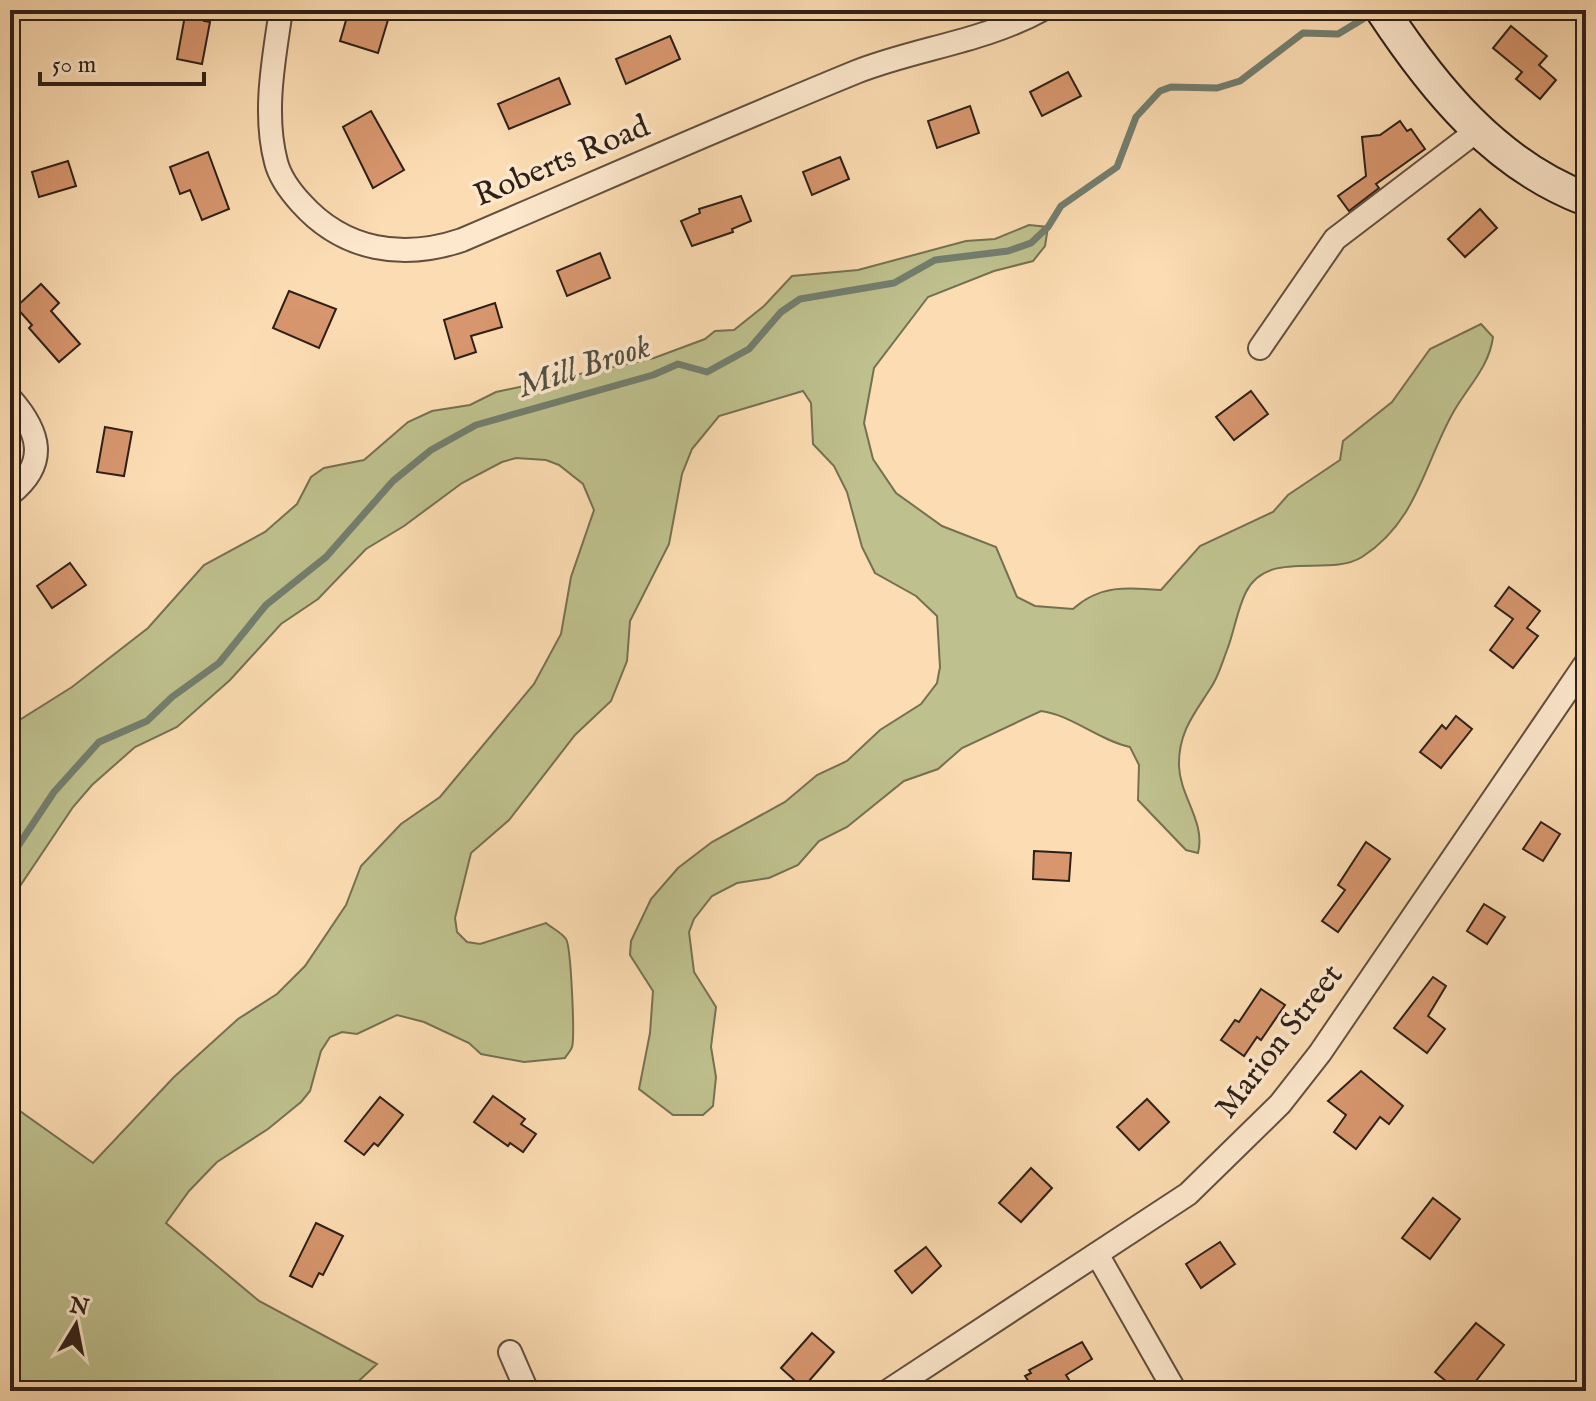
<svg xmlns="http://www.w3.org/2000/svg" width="1596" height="1401" font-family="'IM FELL English',serif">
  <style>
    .green { fill: #bec08d; stroke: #767052; stroke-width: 2 }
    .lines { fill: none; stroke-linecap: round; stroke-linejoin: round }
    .stream { stroke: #727e6e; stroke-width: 7 }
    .building { fill: #d7966e; stroke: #2e2017; stroke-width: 2 }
    .street-casing { stroke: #624f3e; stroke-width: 26 }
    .secondary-casing { stroke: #2e2017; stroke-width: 36 }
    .street { stroke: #fde8cd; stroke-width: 22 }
    .secondary { stroke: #fde8cd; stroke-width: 32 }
    .labels { text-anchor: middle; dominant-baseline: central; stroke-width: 7; stroke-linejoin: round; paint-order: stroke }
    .street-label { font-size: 32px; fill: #2e2017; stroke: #fde8cd }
    .water-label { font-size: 34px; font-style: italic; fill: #504f42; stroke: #fde8cd }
  </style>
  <rect width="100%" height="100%" fill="#fcdcb2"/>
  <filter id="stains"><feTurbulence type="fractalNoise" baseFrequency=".0025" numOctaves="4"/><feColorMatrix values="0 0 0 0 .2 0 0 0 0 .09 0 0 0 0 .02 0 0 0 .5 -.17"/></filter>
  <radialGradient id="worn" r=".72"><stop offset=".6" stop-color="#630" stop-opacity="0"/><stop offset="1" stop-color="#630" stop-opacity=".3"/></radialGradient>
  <!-- green -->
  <path class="green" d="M 1029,225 L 1048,227 L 1045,246 L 1033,261 L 994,271 L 928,297 L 874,368 L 864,423 L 873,459 L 896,493 L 942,526 L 996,547 L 1017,597 L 1035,606 L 1073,609 C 1099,585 1128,587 1161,590 L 1200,546 L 1273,512 L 1288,495 L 1340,460 L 1343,441 L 1392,402 L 1430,349 L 1481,324 L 1493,337 C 1489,367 1469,385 1454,411 C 1424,463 1418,521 1362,557 C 1328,578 1268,548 1246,592 C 1237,610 1234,632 1227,650 C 1222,663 1218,678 1210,689 C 1194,714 1178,733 1179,766 C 1180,797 1206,822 1198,853 L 1186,850 L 1138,800 L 1139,765 L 1130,747 C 1098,740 1072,715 1041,711 L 962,748 L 938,769 L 904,781 L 847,827 L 819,841 L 798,865 L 769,878 L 737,883 L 712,896 L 694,919 L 689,932 L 694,972 L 716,1007 L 711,1047 L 716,1077 L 713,1106 L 703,1115 L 673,1115 L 639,1089 L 650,1033 L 653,991 L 630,955 L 631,941 L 651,899 L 678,868 L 712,842 L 785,802 L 817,775 L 847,761 L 880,730 L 921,704 L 937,683 L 940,667 L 937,616 L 916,596 L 875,573 L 862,547 L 847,492 L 834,466 L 813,444 L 811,403 L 803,391 L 719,416 L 692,449 L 682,474 L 669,544 L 630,621 L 627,661 L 611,701 L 575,735 L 509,820 L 471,853 L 455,918 L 457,932 L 467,942 L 480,944 L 546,923 C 552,928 562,933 566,939 C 571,946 575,1037 572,1047 C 571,1051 567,1054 565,1058 L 524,1062 L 481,1054 L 469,1043 L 424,1022 L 397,1015 L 357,1034 L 342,1032 L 330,1037 L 321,1051 L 310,1091 L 301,1102 L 268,1129 L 217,1162 L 189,1191 L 166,1223 L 259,1301 L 377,1364 L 348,1391 L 10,1391 L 10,1104 L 93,1163 L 174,1077 L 238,1019 L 277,994 L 305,966 L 346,905 L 361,866 L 401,824 L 440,797 L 534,684 L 561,634 L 571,577 L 594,510 L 583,484 L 559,465 L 546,460 L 516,458 L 502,462 L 462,483 L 404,526 L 366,549 L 318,599 L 281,624 L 230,680 L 177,727 L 135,747 L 92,785 L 73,807 L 18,889 L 10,895 L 10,726 L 72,687 L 148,628 L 204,565 L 265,532 L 297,504 L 311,477 L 324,468 L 364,460 L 408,422 L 432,411 L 470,405 L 496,392 L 654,358 L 705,339 L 715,331 L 734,330 L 764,306 L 792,276 L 858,270 L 966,241 L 995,239 Z"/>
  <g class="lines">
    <!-- stream -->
    <polyline class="stream" points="10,858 54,792 99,742 147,721 172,697 219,663 266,605 326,557 393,481 431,450 476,425 653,375 678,364 707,372 749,349 781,312 800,299 894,283 935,260 1008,251 1031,243 1048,227 1061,206 1117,167 1136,117 1160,91 1171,87 1217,88 1240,81 1303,33 1338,34 1363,19"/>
  </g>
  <!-- building -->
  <g class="building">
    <polygon points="186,10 206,10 204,21 210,22 202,64 177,59"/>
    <polygon points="349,10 391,10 378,53 340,41"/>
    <polygon points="1511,26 1547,56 1539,65 1556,80 1540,99 1516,79 1522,72 1493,48"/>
    <polygon points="670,36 680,59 626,84 616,59"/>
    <polygon points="1068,72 1081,96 1042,116 1030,92"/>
    <polygon points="559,78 570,104 509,129 498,104"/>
    <polygon points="970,106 979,133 937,148 928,121"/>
    <polygon points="371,111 404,170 373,188 343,127"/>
    <polygon points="1400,121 1407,131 1411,129 1425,149 1376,184 1379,188 1349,211 1338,196 1366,176 1362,137 1380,135"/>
    <polygon points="208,152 229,209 202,220 190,190 180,194 170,167"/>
    <polygon points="840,157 849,179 812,195 803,172"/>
    <polygon points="68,161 76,186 39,197 32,172"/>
    <polygon points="741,196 751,221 732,229 733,232 692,246 681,221 700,213 699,209"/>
    <polygon points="1480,209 1497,228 1465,257 1448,239"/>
    <polygon points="600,253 610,278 567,296 557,271"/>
    <polygon points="41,284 59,303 51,311 80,344 59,362 29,328 32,325 16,307"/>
    <polygon points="289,291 336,309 319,348 273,328"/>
    <polygon points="495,303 502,327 471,336 476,352 455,359 444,320"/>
    <polygon points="1251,391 1268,414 1234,440 1216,417"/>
    <polygon points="105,427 132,432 124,476 97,472"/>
    <polygon points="70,563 86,585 52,608 37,586"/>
    <polygon points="1509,587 1540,611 1527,628 1538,636 1513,668 1490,650 1513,619 1495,606"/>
    <polygon points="1456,716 1472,729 1441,768 1420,752 1442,725 1446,729"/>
    <polygon points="1541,822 1560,834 1543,861 1523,849"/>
    <polygon points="1366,842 1390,859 1338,932 1322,921 1345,890 1338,885"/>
    <polygon points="1034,851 1071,853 1069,881 1033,879"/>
    <polygon points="1484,904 1505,917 1487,944 1467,931"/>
    <polygon points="1433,977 1446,986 1428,1016 1445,1029 1427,1053 1394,1028"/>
    <polygon points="1261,989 1285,1005 1261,1040 1257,1037 1244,1056 1221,1040 1235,1020 1239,1022"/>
    <polygon points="1361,1071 1403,1106 1389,1124 1380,1117 1356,1149 1334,1132 1346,1115 1328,1101"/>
    <polygon points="493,1096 525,1119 521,1124 536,1134 523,1152 510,1143 508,1146 474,1122"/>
    <polygon points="380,1097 403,1115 378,1146 374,1143 364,1155 345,1141"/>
    <polygon points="1147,1099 1169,1122 1139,1150 1117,1127"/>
    <polygon points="1031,1168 1052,1188 1021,1222 999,1203"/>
    <polygon points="1433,1198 1460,1219 1430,1259 1402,1238"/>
    <polygon points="316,1223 343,1236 323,1275 319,1273 312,1287 290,1276"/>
    <polygon points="1220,1242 1235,1264 1201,1288 1186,1264"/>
    <polygon points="926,1247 941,1266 912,1293 895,1271"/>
    <polygon points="1476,1323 1504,1345 1468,1391 1458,1391 1435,1372"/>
    <polygon points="812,1333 834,1352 803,1388 781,1368"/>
    <polygon points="1082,1342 1092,1359 1066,1375 1076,1391 1035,1391 1025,1376 1031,1373 1029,1370"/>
  </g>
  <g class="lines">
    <!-- street casing -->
    <g class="street-casing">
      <g id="street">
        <path d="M 281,10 C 274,58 263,113 276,162 C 280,178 290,191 301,203 C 344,251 403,260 462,240 C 593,184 724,126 856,72 C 917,48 983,42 1041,10"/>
        <polyline points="1260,348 1335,239 1478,130"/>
        <path d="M 10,398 C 40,432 49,463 10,494"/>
        <polyline points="1097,1254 1175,1391"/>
        <polyline points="510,1352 527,1391"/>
        <polyline points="888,1391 1188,1194 1280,1104 1320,1053 1586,663"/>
      </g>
    </g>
    <!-- secondary casing -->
    <g class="secondary-casing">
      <path id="secondary" d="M 1382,10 C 1434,89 1496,165 1586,199"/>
    </g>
    <!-- street -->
    <use href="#street" class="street"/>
    <!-- secondary -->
    <use href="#secondary" class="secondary"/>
  </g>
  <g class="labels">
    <!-- street labels -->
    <g class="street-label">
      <text transform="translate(562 162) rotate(-23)">Roberts Road</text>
      <text transform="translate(1280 1042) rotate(-52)">Marion Street</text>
    </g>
    <!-- water labels -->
    <g class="water-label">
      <text transform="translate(584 367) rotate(-18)">Mill Brook</text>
    </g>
  </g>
  <!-- margin -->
  <rect width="1596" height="1401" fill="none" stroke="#fcdcb2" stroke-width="40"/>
  <rect x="12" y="12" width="1572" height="1377" fill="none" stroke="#2e2017" stroke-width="4"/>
  <rect x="20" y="20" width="1556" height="1361" fill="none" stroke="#2e2017" stroke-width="2"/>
  <!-- north arrow -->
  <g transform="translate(76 1325) rotate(10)" stroke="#fde8cd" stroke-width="6" paint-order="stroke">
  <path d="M0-6L14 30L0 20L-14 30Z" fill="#2e2017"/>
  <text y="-12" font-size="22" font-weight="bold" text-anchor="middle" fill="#2e2017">N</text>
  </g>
  <!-- scale -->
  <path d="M40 72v12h164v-12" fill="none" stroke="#2e2017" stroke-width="4"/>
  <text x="52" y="72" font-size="24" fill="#2e2017" stroke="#fde8cd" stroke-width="6" paint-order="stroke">50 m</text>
  <rect width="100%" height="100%" filter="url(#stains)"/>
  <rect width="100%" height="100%" fill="url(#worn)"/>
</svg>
